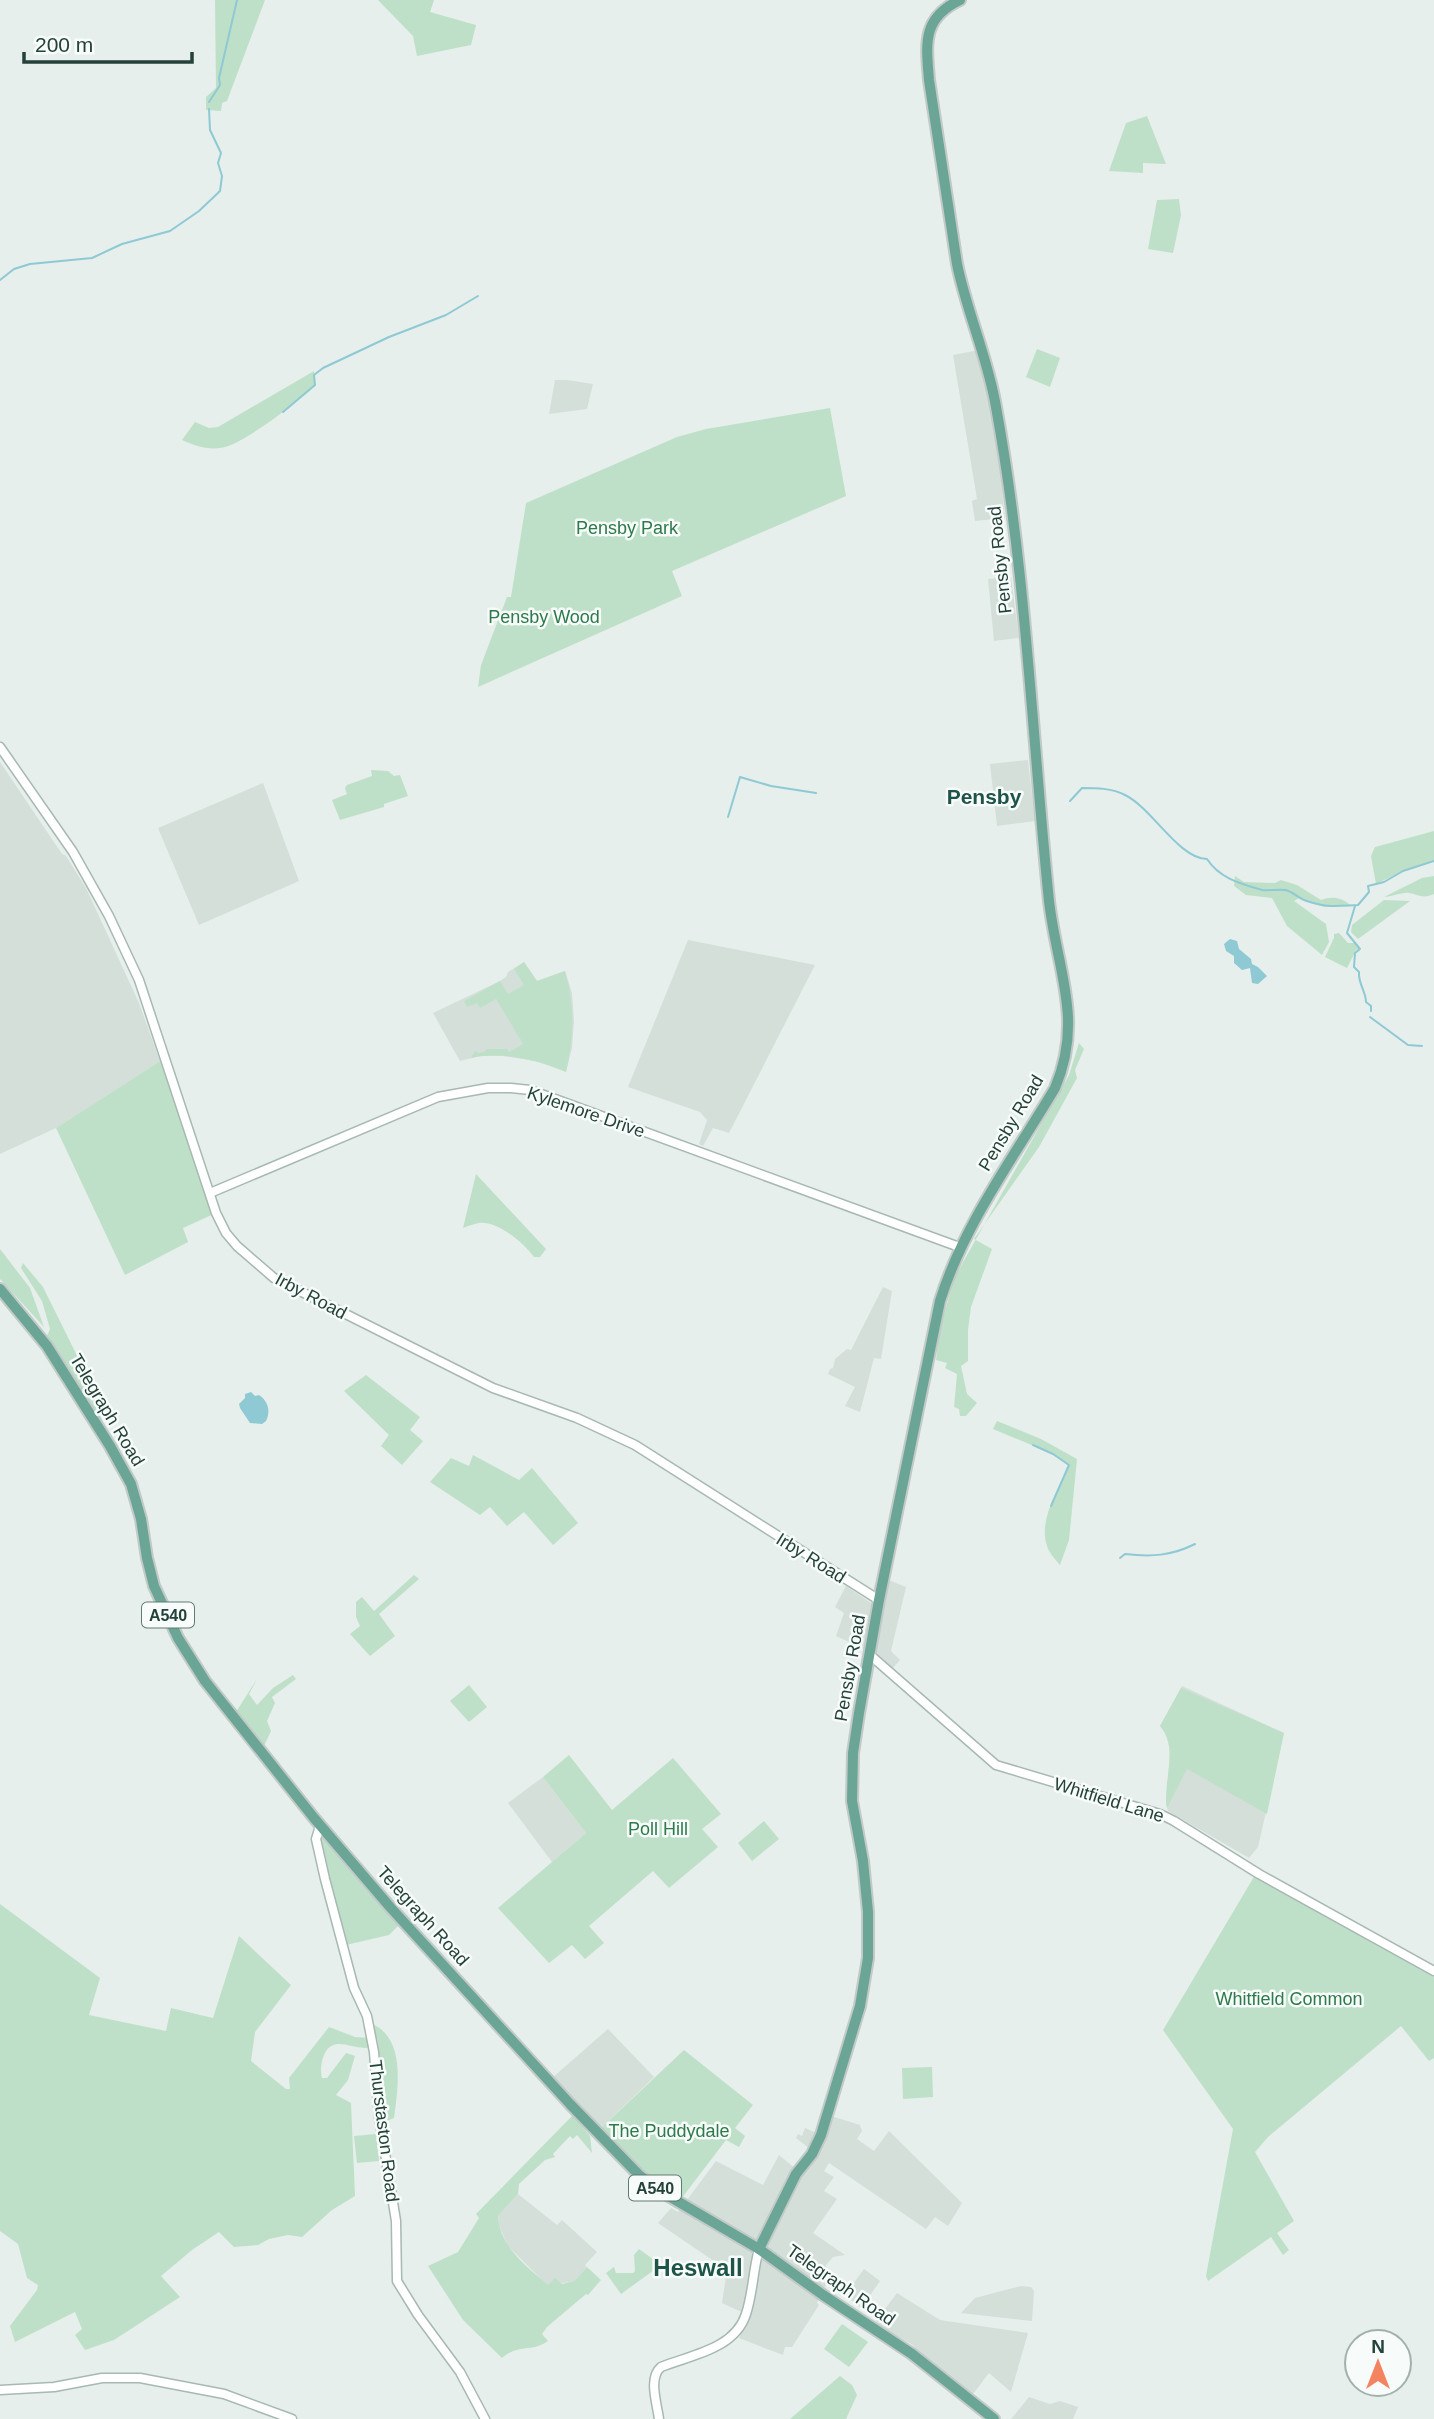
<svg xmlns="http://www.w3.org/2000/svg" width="1434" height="2419" font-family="Helvetica,sans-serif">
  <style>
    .built { fill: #d4dfda }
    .green { fill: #bfe0c8 }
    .water { fill: #8ec9d4 }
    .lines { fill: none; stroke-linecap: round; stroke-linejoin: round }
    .stream { stroke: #8ec9d4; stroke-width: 2 }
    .minor-casing { stroke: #a8b8b2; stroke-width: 11 }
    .major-casing { stroke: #c2cac8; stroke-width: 14 }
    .minor { stroke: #fff; stroke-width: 8 }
    .major { stroke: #6aa596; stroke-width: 10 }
    .labels { text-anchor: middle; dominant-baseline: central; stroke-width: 5; stroke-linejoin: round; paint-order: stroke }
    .shield { fill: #f7fbf9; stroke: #637a73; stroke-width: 2 }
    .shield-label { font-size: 16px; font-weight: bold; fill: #24423a }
    .park-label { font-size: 18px; fill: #2d7a4b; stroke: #f7fbf9 }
    .street-label { font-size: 18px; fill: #24423a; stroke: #f7fbf9 }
    .quarter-label { font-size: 21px; font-weight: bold; fill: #1f5548; stroke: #f7fbf9 }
    .district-label { font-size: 24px; font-weight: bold; fill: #1f5548; stroke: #f7fbf9 }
  </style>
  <rect width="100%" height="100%" fill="#e6efeb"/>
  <!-- built -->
  <g class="built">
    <polygon points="979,350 993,404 1005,518 975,521 972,501 977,499 953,355"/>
    <polygon points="555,380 567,380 593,384 587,409 549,414"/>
    <polygon points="1011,577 1019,638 994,641 988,579"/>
    <polygon points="1028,760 1035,821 997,826 990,764"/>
    <polygon points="0,762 62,854 66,856 86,888 139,1003 160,1061 56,1128 0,1154"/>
    <polygon points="263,783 299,881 199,925 158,828"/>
    <polygon points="688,940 815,965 729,1133 713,1128 703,1146 699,1144 707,1120 700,1112 628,1087"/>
    <polygon points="524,962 537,981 565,971 572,993 574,1022 572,1048 566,1072 542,1062 503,1056 480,1056 460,1061 433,1013 500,981 506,977 508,972"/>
    <polygon points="883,1287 892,1291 881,1359 874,1358 860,1412 845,1406 855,1387 828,1374 830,1369 833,1368 835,1359 847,1349 851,1350"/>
    <polygon points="886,1579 906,1587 891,1651 900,1660 892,1669 875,1654 836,1636 844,1613 835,1607 846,1586 880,1609"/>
    <polygon points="1182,1686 1284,1733 1258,1847 1249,1858 1168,1811 1166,1804 1170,1750 1166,1734 1160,1726"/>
    <polygon points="543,1777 586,1833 552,1862 508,1803"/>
    <polygon points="608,2029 654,2077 598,2131 551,2079"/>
    <polygon points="831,2116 860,2125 862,2131 857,2139 874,2151 889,2131 962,2203 948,2226 935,2217 926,2229 829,2163 824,2171 834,2177 824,2191 837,2199 813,2233 845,2255 833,2257 826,2265 828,2281 817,2303 819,2305 792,2347 785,2347 783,2355 739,2338 750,2316 722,2303 727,2270 658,2223 671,2208 678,2212 716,2161 763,2185 779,2155 796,2169 810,2149 796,2138 798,2134 802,2136 805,2128 824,2136"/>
    <polygon points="518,2194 557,2225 562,2220 597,2252 585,2265 587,2267 574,2281 548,2286 508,2246 499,2225 498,2216"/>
    <polygon points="864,2269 880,2281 861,2308 845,2295"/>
    <polygon points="1021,2286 1031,2287 1034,2291 1032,2321 961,2313 975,2298"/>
    <polygon points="897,2293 940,2320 1028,2333 1011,2392 989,2373 973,2394 920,2354 913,2345 891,2333 876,2321"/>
    <polygon points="1029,2397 1050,2404 1060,2401 1078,2407 1073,2419 1011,2419"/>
  </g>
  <!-- green -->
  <g class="green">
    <polygon points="215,0 265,0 227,101 222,103 221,111 206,110 206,97 216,88"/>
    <polygon points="378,0 434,0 430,12 476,25 471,45 417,56 413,36"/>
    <polygon points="1147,116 1166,164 1143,163 1143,173 1109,171 1126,123"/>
    <polygon points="1179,199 1181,215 1173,253 1148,249 1157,200"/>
    <polygon points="1037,349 1060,358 1050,387 1026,377"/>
    <path d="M 314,371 L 315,385 C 301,400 244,443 225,447 C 209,451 196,446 182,440 L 195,422 L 209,428 L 218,427 Z"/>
    <polygon points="830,408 846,496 672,571 682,596 478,687 481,665 507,597 511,597 526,503 677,437 706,429"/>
    <polygon points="371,770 388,771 394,776 400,775 408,796 384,804 384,807 340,820 332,800 347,794 345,788 347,785 372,776"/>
    <polygon points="1434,831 1434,861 1403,871 1376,884 1371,856 1375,847"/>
    <path d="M 1235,876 L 1244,882 L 1275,883 L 1281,880 L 1297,885 L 1321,900 C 1331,896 1342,897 1350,905 L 1324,907 L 1299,898 L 1294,901 L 1326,924 L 1329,942 L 1322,955 L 1287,926 L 1272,898 L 1246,895 L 1234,886 Z"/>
    <path d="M 1434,876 L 1434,894 C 1423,899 1420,895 1409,893 C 1402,892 1392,897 1384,897 L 1422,878 Z"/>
    <polygon points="1384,900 1410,901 1358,939 1351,932 1352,925"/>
    <polygon points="1339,933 1348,943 1355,943 1360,949 1356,950 1347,968 1325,957 1334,938 1334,934"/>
    <path d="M 524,962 L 537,981 L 565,971 C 575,1006 574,1037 566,1072 C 537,1060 503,1051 471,1058 L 475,1051 L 478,1053 L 484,1052 L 487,1049 L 507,1049 L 509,1052 L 523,1044 L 496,999 L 480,1008 L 477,1003 L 467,1007 L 464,1001 L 500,981 L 508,994 L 524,985 L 514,969 Z"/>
    <polygon points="1079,1043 1084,1049 1075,1070 1077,1078 1039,1147 974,1239 992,1249 971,1307 968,1330 968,1361 961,1366 967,1394 977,1403 966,1416 960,1416 959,1409 954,1407 957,1374 945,1368 947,1363 936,1360 939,1334 954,1278 1069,1075"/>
    <polygon points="160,1061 216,1213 183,1228 188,1242 125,1275 56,1128"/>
    <path d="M 476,1174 L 546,1249 L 540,1257 L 534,1257 C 524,1243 498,1221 479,1223 C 473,1224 468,1226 463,1228 Z"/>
    <polygon points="0,1249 30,1288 44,1327 0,1279"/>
    <polygon points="23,1263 43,1287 100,1402 96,1405 107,1432 49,1343 47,1336 50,1329 42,1301 21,1268"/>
    <polygon points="366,1375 420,1417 410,1430 423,1441 402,1465 381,1446 389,1435 344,1391"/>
    <path d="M 997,1421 L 1041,1439 L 1077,1459 L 1069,1540 L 1060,1565 C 1055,1559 1049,1553 1047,1546 C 1038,1519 1059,1490 1068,1465 L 1053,1454 L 993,1429 Z"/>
    <polygon points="473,1455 519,1480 532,1468 578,1523 553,1545 524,1512 507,1526 490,1507 480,1515 430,1482 451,1458 469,1466"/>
    <polygon points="414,1575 419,1579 379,1614 395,1636 370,1656 350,1634 360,1626 356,1617 356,1602 362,1597 374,1611"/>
    <polygon points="293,1675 296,1679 272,1697 275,1703 267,1721 271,1731 264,1746 236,1712 257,1679 249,1694 257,1705 273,1688"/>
    <polygon points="469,1685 487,1707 469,1722 450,1701"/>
    <path d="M 1181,1688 L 1284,1733 L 1267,1814 L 1187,1769 L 1167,1808 C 1162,1781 1180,1749 1160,1726 Z"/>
    <polygon points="569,1755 612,1810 673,1758 721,1814 702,1829 718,1847 669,1888 653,1871 589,1926 604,1943 585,1959 572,1945 549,1963 498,1908 586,1833 543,1777"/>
    <polygon points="764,1821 779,1839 752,1861 738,1843"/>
    <polygon points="323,1836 399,1925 389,1935 346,1945 319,1841 319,1837"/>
    <polygon points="1255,1875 1434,1975 1434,2058 1429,2061 1401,2026 1268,2137 1255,2152 1294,2221 1277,2233 1289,2250 1283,2255 1271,2237 1208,2281 1206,2276 1233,2129 1163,2030"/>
    <path d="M 0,1904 L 100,1978 L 89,2015 L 166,2031 L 171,2008 L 213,2018 L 239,1936 L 291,1985 L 255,2032 L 251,2061 L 286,2089 L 290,2089 L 289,2078 L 329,2027 L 355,2037 L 370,2038 L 371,2047 C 354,2052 334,2033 324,2055 C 321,2062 320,2071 322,2078 L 327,2078 L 346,2053 L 355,2056 L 348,2080 L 336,2095 L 351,2103 L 355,2196 L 332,2210 L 302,2237 L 288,2235 L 269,2239 L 258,2245 L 234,2247 L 219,2232 L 192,2250 L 161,2276 L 180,2297 L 114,2340 L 85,2350 L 75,2335 L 82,2329 L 75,2312 L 15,2342 L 10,2326 L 37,2290 L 38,2285 L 27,2278 L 18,2244 L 0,2231 Z"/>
    <path d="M 372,2024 C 406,2038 398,2089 394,2118 L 384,2122 L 378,2042 Z"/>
    <polygon points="684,2050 753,2105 735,2128 745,2136 739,2147 726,2140 681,2199 642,2173 598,2131"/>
    <polygon points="932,2067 933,2097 903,2099 902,2068"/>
    <path d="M 573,2115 L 590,2136 L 592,2153 L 577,2135 L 573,2139 L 570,2136 L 553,2154 L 555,2157 L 545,2160 L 519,2184 L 518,2194 L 498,2216 C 500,2247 526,2266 548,2285 L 555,2278 L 562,2284 L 574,2281 L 587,2267 L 601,2280 L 588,2295 L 586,2294 L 547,2327 L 542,2334 L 548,2341 C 531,2353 520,2343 502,2358 L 463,2320 L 428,2266 L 458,2252 L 479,2218 L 476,2214 Z"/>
    <polygon points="376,2134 379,2161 357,2163 354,2136"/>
    <polygon points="639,2249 661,2265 621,2294 606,2273 614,2267 616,2273 633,2273 635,2271 634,2255"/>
    <polygon points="842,2324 868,2342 849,2367 824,2349"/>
    <polygon points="840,2376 852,2385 857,2395 846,2419 790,2419"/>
  </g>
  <!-- water -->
  <g class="water">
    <polygon points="1230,939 1237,941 1239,949 1251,959 1252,964 1258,967 1267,976 1258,984 1252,983 1250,968 1242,970 1234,963 1234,956 1226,951 1224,944"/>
    <path d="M 251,1392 L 255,1396 L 259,1395 C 268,1401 271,1411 266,1421 L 262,1424 L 250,1423 L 240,1408 L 239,1404 L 245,1398 L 245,1394 Z"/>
  </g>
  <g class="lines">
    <!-- stream -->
    <g class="stream">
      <polyline points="209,102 220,85 219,78 237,0"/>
      <polyline points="0,280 14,269 30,264 92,258 122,244 170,231 199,211 220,191 222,176 218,163 221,153 210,130 209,109"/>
      <polyline points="283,412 315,385 314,375 323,368 389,337 446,315 478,296"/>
      <path d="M 1070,801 L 1082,788 C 1096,788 1112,788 1125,795 C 1152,808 1179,859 1207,859 C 1220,879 1242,884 1262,890 C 1269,891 1278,889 1285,890 C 1292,891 1297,897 1304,900 C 1326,908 1335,906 1358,905 L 1369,892 L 1368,886 L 1384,882 L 1403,871 L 1434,861"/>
      <polyline points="728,817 740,777 771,786 816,793"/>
      <path d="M 1355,906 L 1347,933 L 1360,949 L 1355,953 L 1354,967 L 1359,972 C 1358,984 1366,991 1366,1002 L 1371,1006 L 1371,1011"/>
      <polyline points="1370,1017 1408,1045 1422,1046"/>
      <polyline points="1033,1445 1053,1454 1069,1465 1051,1506"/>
      <path d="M 1120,1558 L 1125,1554 C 1151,1557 1171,1556 1195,1544"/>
    </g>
    <!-- minor casing -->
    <g class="minor-casing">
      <g id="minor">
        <polyline points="0,747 73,852 109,916 139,980 216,1213 226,1233 237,1246 274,1278 493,1388 577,1418 635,1445 879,1600"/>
        <polyline points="210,1193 438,1097 488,1088 511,1088 530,1090 555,1099 962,1248"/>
        <polyline points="870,1655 996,1765 1160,1814 1174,1821 1259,1874 1434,1971"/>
        <polyline points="320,1826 316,1839 325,1879 354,1988 367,2016 374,2052 379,2116 396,2221 397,2281 418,2315 460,2372 485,2419"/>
        <polyline points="0,2390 54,2387 102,2378 140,2378 224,2394 292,2419"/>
        <path d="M 659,2419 C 657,2403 648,2378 661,2367 C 691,2355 735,2349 746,2314 C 753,2293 753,2270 759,2249"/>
      </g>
    </g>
    <!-- major casing -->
    <g class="major-casing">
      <g id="major">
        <polyline points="0,1289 47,1346 110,1446 131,1484 141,1519 147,1558 154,1586 178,1638 205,1681 314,1818 390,1907 570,2104 639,2175 660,2191 759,2249 823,2295 912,2354 994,2419"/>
        <path d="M 759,2249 L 796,2174 L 812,2154 L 821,2135 L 860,2006 L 868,1958 L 868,1912 L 863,1861 L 852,1801 L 853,1753 L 859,1713 L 879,1600 L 940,1301 C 964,1224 1014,1157 1055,1088 C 1084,1020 1057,970 1049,901 C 1032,737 1026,570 996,407 C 988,358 967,313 957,264 L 929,80 C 926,43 922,18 960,0"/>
      </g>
    </g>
    <!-- minor -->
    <use href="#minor" class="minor"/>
    <!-- major -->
    <use href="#major" class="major"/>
  </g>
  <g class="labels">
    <!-- shield labels -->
    <g class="shield">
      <rect x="142" y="1602.5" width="52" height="25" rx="5"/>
      <rect x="629" y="2175.5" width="52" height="25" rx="5"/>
    </g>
    <g class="shield-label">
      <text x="168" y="1615">A540</text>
      <text x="655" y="2188">A540</text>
    </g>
    <!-- park labels -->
    <g class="park-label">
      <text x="627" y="528">Pensby Park</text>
      <text x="544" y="617">Pensby Wood</text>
      <text x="658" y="1829">Poll Hill</text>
      <text x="1289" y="1999">Whitfield Common</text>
      <text x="669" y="2131">The Puddydale</text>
    </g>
    <!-- street labels -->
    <g class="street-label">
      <text transform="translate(1000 560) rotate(-96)">Pensby Road</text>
      <text transform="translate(586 1112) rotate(19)">Kylemore Drive</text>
      <text transform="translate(1011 1123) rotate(-59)">Pensby Road</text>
      <text transform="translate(311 1296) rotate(28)">Irby Road</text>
      <text transform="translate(107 1410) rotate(59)">Telegraph Road</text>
      <text transform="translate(811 1558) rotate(32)">Irby Road</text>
      <text transform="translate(850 1668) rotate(-80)">Pensby Road</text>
      <text transform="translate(1109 1800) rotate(17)">Whitfield Lane</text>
      <text transform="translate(423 1916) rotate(48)">Telegraph Road</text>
      <text transform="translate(384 2131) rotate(83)">Thurstaston Road</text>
      <text transform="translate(841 2285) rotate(35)">Telegraph Road</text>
    </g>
    <!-- quarter labels -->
    <g class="quarter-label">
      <text x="984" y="796">Pensby</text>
    </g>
    <!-- district labels -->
    <g class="district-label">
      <text x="698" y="2267">Heswall</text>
    </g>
  </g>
  <!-- north arrow -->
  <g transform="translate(1378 2363)"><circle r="33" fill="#f7fbf9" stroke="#a3b1ad" stroke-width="2"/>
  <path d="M0-5L12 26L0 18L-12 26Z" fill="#f4845f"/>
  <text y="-10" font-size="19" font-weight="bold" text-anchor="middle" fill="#24423a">N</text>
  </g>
  <!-- scale -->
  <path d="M24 52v10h168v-10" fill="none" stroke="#24423a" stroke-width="3.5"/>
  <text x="35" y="52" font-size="21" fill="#24423a" stroke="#f7fbf9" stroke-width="5" paint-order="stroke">200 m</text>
</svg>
